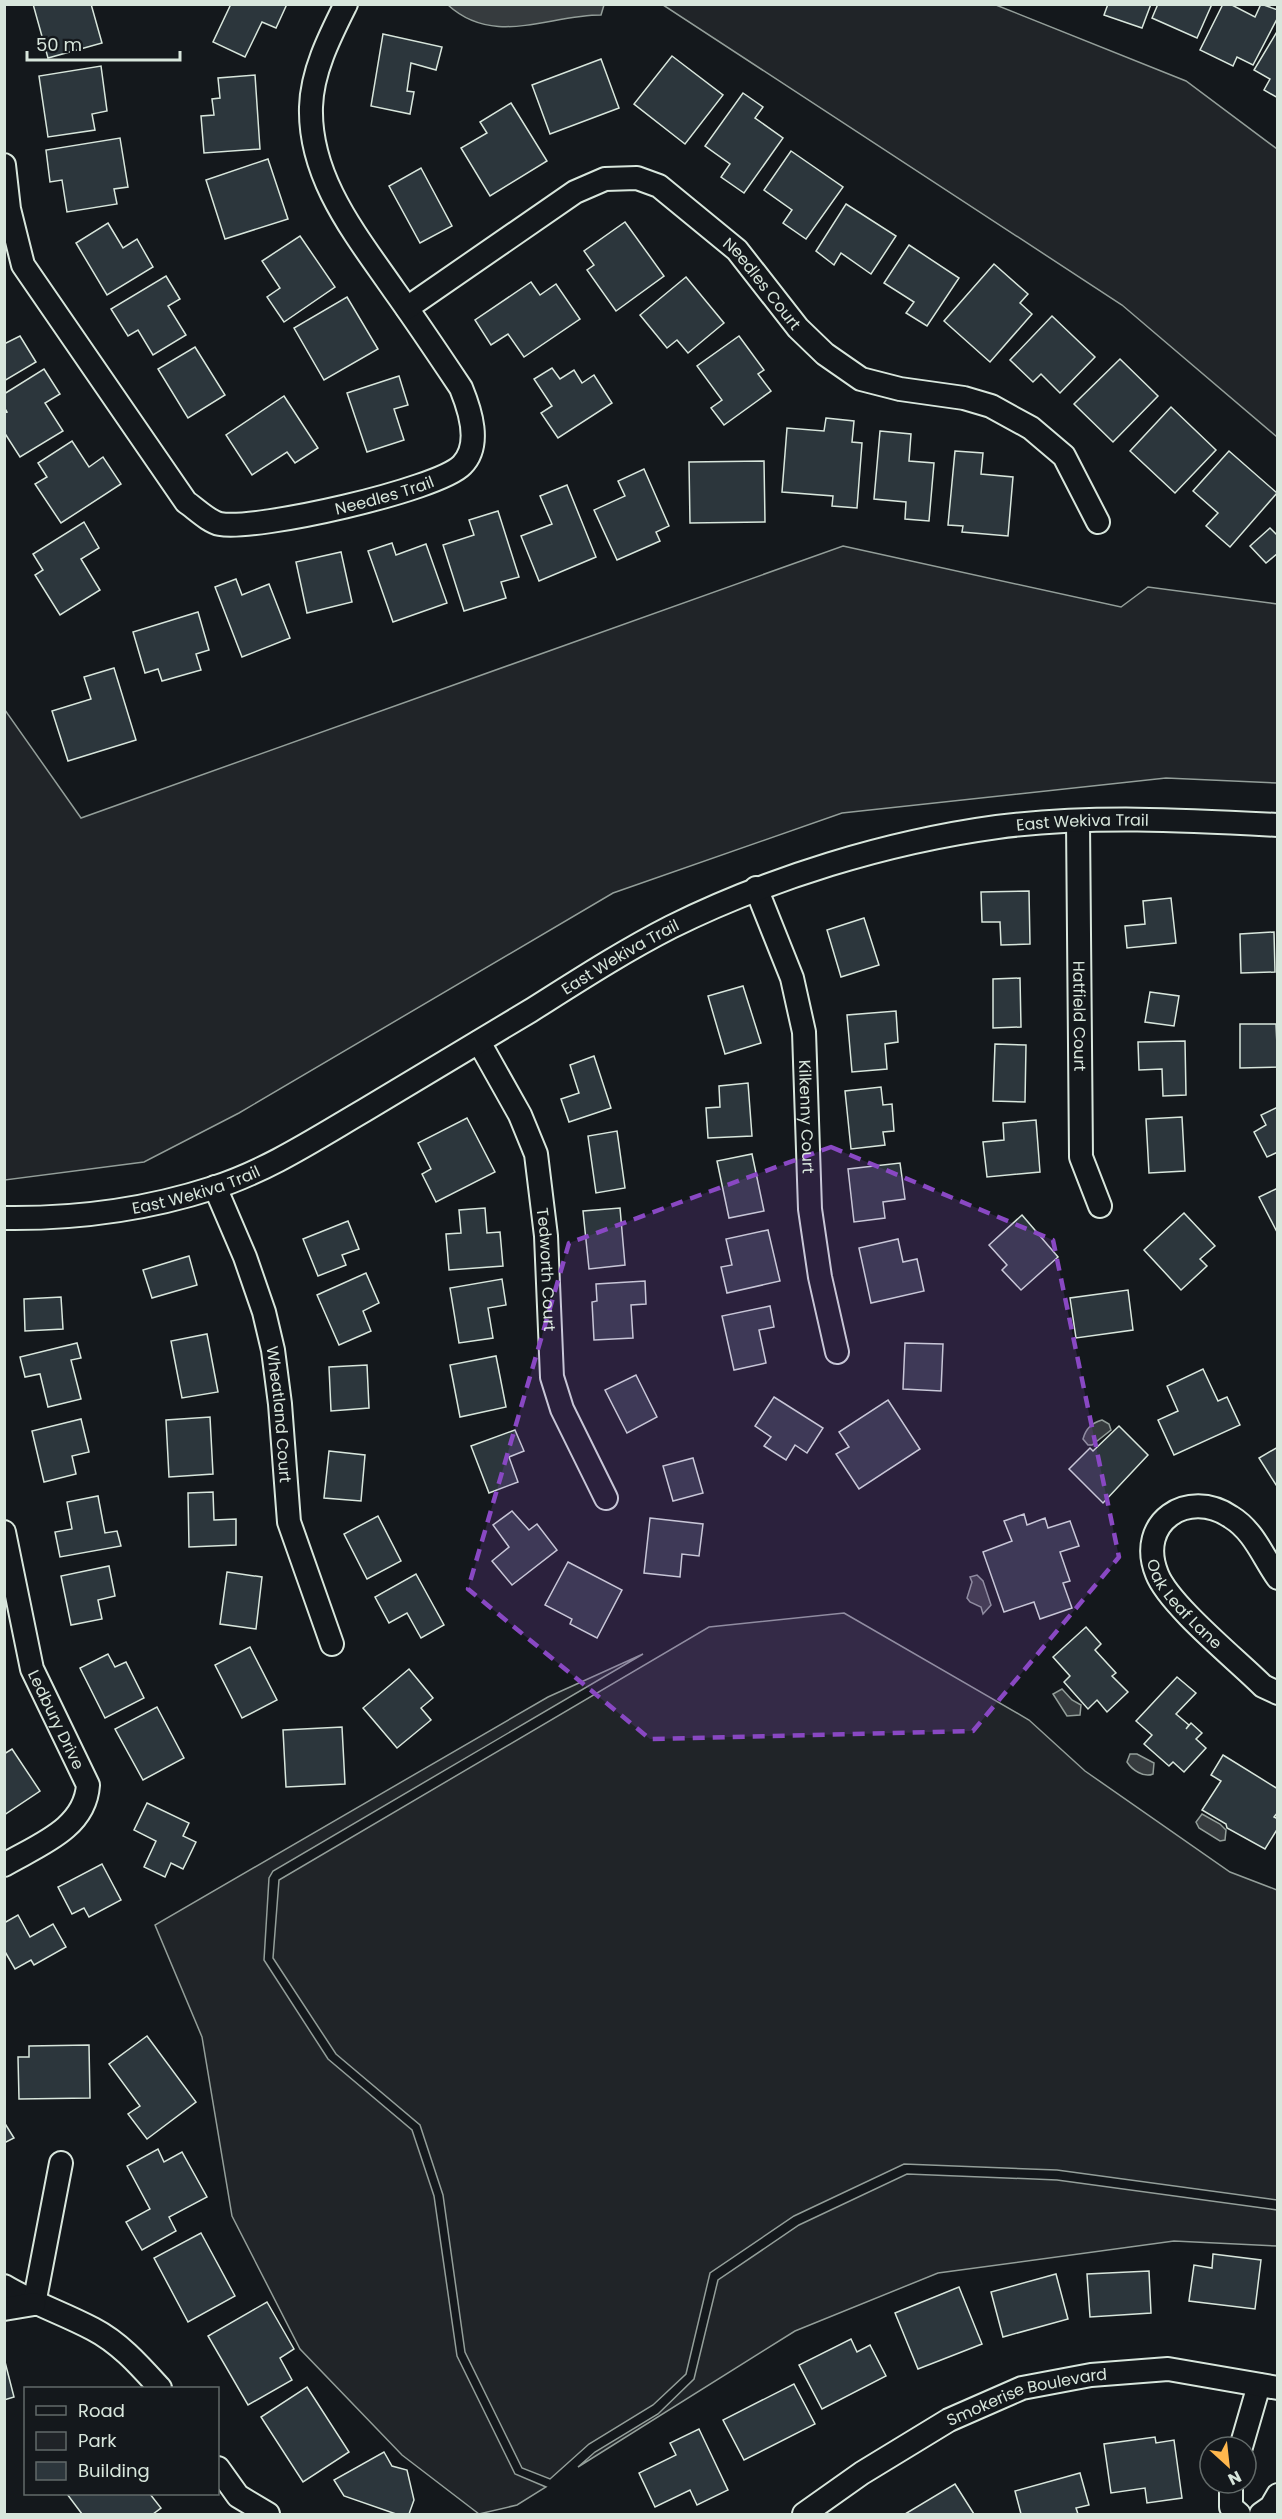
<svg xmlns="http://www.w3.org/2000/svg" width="1282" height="2519" font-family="Poppins,sans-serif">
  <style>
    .green { fill: #202428; stroke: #939e99; stroke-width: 1.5 }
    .water { fill: #363b3e; stroke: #939e99; stroke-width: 1.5 }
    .building { fill: #2c363c; stroke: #d8e6dc; stroke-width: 1.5 }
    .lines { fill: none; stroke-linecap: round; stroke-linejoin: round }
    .minor-casing { stroke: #d8e6dc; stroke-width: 26 }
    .minor { stroke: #14181c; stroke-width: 22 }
    .marked { fill: #8948c3; fill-opacity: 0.2; stroke: #8948c3; stroke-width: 4.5; stroke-dasharray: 12 8; stroke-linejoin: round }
    .labels { text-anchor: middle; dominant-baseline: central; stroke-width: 4.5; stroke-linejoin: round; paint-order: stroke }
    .street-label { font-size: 16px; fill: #d8e6dc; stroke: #14181c }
  </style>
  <rect width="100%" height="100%" fill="#14181c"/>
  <!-- green -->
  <g class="green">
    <polygon points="663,5 996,5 1186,81 1277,149 1277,437 1122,305"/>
    <polygon points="843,546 1121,607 1148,587 1277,604 1277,783 1166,778 842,813 613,893 239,1113 144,1162 5,1180 5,710 81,818"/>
    <polygon points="844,1613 1029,1720 1085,1771 1230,1872 1277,1890 1277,2200 1057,2170 904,2164 794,2216 710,2273 686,2374 653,2405 589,2444 550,2479 522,2468 465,2352 443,2195 420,2125 336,2054 273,1958 279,1880 709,1627"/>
    <polygon points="643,1654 273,1871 269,1878 264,1960 328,2059 412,2130 434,2196 457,2356 515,2474 546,2487 517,2505 479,2514 402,2455 300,2349 232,2216 202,2037 155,1925 548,1697"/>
    <polygon points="907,2174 1057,2180 1277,2210 1277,2246 1174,2241 938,2273 795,2331 578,2467 595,2452 658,2414 694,2379 718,2280 799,2225"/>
  </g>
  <!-- water -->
  <g class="water">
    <path d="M 448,5 L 604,5 L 601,15 C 548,15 494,47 448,5 Z"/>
    <path d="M 1102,1420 L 1109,1424 L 1111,1430 L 1092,1445 L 1088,1445 L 1083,1439 C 1086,1428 1092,1423 1102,1420 Z"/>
    <polygon points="977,1575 983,1581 991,1605 983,1614 981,1607 970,1602 967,1598 972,1582 970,1577"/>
    <polygon points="1062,1689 1072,1700 1081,1705 1080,1715 1067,1716 1053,1694"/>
    <path d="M 1130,1754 L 1137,1754 L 1154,1763 L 1153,1774 C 1144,1778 1132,1770 1127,1762 Z"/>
    <polygon points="1202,1814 1220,1824 1226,1830 1225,1840 1220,1841 1199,1828 1196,1822"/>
  </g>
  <!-- building -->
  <g class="building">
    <polygon points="33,4 91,4 102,43 48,58"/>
    <polygon points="231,4 287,4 276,28 262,22 245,57 213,42"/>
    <polygon points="1108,4 1151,4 1142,28 1104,15"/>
    <polygon points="1158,4 1212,4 1197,38 1152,18"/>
    <polygon points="1223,4 1230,4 1255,17 1261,4 1278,10 1278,17 1253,65 1237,57 1233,66 1200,50"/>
    <polygon points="1278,30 1278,98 1264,90 1270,79 1254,70"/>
    <polygon points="383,34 442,47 436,70 411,63 407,91 414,92 410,114 371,106"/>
    <polygon points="672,56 723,95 685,144 634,104"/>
    <polygon points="601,59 619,108 550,134 532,85"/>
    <polygon points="101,66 107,111 92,114 95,130 48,137 39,76"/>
    <polygon points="255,75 260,149 204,153 201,116 214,115 212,99 220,98 218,78"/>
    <polygon points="743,93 763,107 755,118 783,138 744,193 721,177 730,164 705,146"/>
    <polygon points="511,103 547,161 490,196 461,148 487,133 480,122"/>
    <polygon points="120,138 128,187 114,189 117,204 67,212 62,180 50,182 46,150"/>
    <polygon points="791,151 843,187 806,239 783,223 792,210 764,190"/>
    <polygon points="268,159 288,219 225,239 206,180"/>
    <polygon points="421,168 452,226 420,243 389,186"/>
    <polygon points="846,204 896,236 871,274 841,253 834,265 816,251"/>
    <polygon points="625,222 664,276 616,311 587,270 594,265 584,251"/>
    <polygon points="108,223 123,248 137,239 153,267 107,295 76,243"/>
    <polygon points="300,236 335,287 284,322 267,297 280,288 262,261"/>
    <polygon points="909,245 959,278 927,326 906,313 914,302 884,283"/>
    <polygon points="994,264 1028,294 1020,303 1032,314 990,362 944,321"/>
    <polygon points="166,276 180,299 168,306 186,335 153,355 138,330 128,336 111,309"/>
    <polygon points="686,277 724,323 688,353 677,340 667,348 640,315"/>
    <polygon points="531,282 540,295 556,284 580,319 524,357 508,334 491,345 475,320"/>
    <polygon points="347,297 378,349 324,380 294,328"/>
    <polygon points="1052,316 1095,357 1060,393 1041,374 1033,382 1010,360"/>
    <polygon points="20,336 36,362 4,381 4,344"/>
    <polygon points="739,336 764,370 758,374 771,391 724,425 711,408 722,400 697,366"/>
    <polygon points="195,347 225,395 188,418 158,369"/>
    <polygon points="1120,359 1158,396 1113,442 1074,404"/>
    <polygon points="552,368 560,379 574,370 582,383 594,375 612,403 558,438 541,413 552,406 534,379"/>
    <polygon points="44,369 60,394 45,403 63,431 20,457 4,432 4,413 7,412 4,407 4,394"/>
    <polygon points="399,376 408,405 394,409 404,440 367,452 347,393"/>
    <polygon points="284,396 318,448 295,463 287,452 252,475 226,435"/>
    <polygon points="1171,407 1216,450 1175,493 1130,451"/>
    <polygon points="826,418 854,421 852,442 862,443 857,508 832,506 833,496 782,492 787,428 824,431"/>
    <polygon points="880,431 911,434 909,461 934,463 929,521 905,519 906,502 874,499"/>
    <polygon points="72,441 89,467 103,457 121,484 61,523 35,484 47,477 38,463"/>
    <polygon points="955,451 983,453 981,474 1013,477 1008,536 962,532 963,526 948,525"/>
    <polygon points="1229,451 1277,493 1230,547 1206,526 1218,513 1193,491"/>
    <polygon points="764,461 765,522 690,523 689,462"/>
    <polygon points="644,469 669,526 656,532 660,541 617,560 594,510 625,496 618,481"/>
    <polygon points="567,485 596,557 539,581 521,536 552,524 540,496"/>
    <polygon points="498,511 519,577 501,582 506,598 464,611 443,545 474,535 469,520"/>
    <polygon points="84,522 99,548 81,559 100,590 60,615 35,575 43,570 33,554"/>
    <polygon points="1270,528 1278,536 1278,553 1266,563 1250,546"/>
    <polygon points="392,543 396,555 426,544 447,603 393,622 368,551"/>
    <polygon points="341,552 352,602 307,613 296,562"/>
    <polygon points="236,579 242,595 269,584 290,638 242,657 215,587"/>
    <polygon points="198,612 209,650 196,654 201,670 162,681 158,669 145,673 133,632"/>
    <polygon points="114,668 136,740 68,761 52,711 91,699 84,677"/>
    <polygon points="1029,891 1030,944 1001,945 1000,922 982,922 981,892"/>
    <polygon points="1171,898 1176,943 1127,948 1125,926 1145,924 1143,901"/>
    <polygon points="864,918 879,965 841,977 827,930"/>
    <polygon points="1274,932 1275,972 1241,973 1240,934"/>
    <polygon points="1020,978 1021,1027 993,1028 993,979"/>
    <polygon points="743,986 761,1043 725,1054 708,996"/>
    <polygon points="1150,992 1179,996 1174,1026 1145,1022"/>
    <polygon points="896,1011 898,1042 885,1044 887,1069 852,1072 847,1015"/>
    <polygon points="1240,1024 1276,1024 1278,1067 1240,1068"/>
    <polygon points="1185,1041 1186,1095 1163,1096 1162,1069 1139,1070 1138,1042"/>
    <polygon points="995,1044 1026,1045 1025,1102 993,1101"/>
    <polygon points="594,1056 611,1108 569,1122 561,1099 579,1093 570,1065"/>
    <polygon points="748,1083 752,1136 708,1138 706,1108 720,1107 719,1086"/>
    <polygon points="881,1087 883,1105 892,1104 894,1131 883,1132 885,1145 851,1149 845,1091"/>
    <polygon points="1278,1107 1278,1152 1267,1157 1254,1132 1266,1125 1261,1115"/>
    <polygon points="1182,1117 1185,1171 1149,1173 1146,1119"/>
    <polygon points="467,1118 495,1172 436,1202 422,1174 431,1169 418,1143"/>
    <polygon points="1036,1120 1040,1172 987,1177 983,1142 1004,1140 1003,1123"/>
    <polygon points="617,1131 625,1188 596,1193 588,1136"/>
    <polygon points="752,1154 764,1211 729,1218 717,1161"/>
    <polygon points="900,1163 905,1199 883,1202 885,1218 854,1222 848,1169"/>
    <polygon points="1278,1188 1278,1234 1259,1197"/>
    <polygon points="485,1208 487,1233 500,1232 503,1266 449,1270 446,1234 461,1233 459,1210"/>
    <polygon points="620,1208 625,1265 589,1269 583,1211"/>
    <polygon points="1184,1213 1215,1246 1200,1259 1207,1266 1181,1290 1144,1250"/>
    <polygon points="1022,1215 1058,1257 1021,1290 1002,1270 1007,1265 989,1245"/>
    <polygon points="348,1221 359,1249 342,1255 346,1265 318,1276 303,1239"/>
    <polygon points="768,1230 780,1281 727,1293 721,1267 732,1265 726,1239"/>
    <polygon points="898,1239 903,1262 917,1259 924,1291 871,1303 859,1248"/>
    <polygon points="189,1256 197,1285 152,1298 143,1270"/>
    <polygon points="366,1273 379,1303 363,1311 371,1331 339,1345 317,1295"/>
    <polygon points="502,1279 506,1305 488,1308 493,1338 459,1343 450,1288"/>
    <polygon points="645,1281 646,1304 631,1305 633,1338 594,1340 592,1302 597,1301 596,1284"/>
    <polygon points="1128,1290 1133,1330 1076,1338 1070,1298"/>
    <polygon points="61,1297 63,1329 25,1331 24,1299"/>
    <polygon points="770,1306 774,1327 759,1330 766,1363 734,1370 722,1316"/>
    <polygon points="207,1334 218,1392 182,1398 171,1341"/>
    <polygon points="77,1343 81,1358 71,1360 81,1399 48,1407 40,1374 25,1377 20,1357"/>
    <polygon points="905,1343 943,1344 941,1391 903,1389"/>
    <polygon points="496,1356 506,1407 460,1417 450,1365"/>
    <polygon points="367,1365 369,1408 331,1411 329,1367"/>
    <polygon points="1203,1369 1218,1401 1227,1397 1240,1425 1174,1455 1158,1420 1178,1411 1167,1386"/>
    <polygon points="636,1375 657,1417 627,1433 605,1390"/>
    <polygon points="774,1397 823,1428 807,1453 795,1445 786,1460 764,1446 771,1437 755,1426"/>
    <polygon points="888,1400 920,1449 859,1489 836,1454 849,1447 839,1432"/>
    <polygon points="210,1417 213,1474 169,1477 166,1420"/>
    <polygon points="81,1419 89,1452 72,1456 76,1474 44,1482 32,1431"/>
    <polygon points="1119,1426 1148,1455 1103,1503 1069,1469 1090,1448 1093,1451"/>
    <polygon points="515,1430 524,1451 509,1457 518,1482 489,1493 471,1446"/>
    <polygon points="1278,1447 1278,1488 1259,1458"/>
    <polygon points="329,1451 365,1455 361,1501 324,1498"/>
    <polygon points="693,1458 703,1493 673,1501 663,1466"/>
    <polygon points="213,1492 214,1520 236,1519 236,1545 189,1547 188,1493"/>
    <polygon points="98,1496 105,1533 117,1531 121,1546 60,1557 55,1532 72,1529 67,1502"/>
    <polygon points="512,1511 529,1530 537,1524 557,1550 512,1585 492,1561 509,1547 493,1525"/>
    <polygon points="1024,1514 1027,1525 1045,1518 1048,1528 1070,1521 1079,1546 1060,1552 1070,1581 1063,1583 1072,1608 1040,1619 1034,1602 1004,1612 983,1552 1012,1541 1004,1521"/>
    <polygon points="378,1516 401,1561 367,1579 344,1534"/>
    <polygon points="650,1518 703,1524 699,1556 682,1554 680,1577 644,1573"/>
    <polygon points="568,1562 622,1590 597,1638 570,1624 572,1619 545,1605"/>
    <polygon points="109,1566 115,1596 98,1600 102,1619 71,1625 61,1576"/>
    <polygon points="227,1572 262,1577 256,1629 220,1624"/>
    <polygon points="416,1574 444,1625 421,1638 407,1613 389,1623 375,1597"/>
    <polygon points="1086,1627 1101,1644 1095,1650 1116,1673 1112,1676 1128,1692 1107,1712 1097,1700 1088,1709 1064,1682 1070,1676 1053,1657"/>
    <polygon points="250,1647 277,1700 242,1718 215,1665"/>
    <polygon points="108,1654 115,1667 126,1662 144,1698 105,1718 80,1668"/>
    <polygon points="409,1669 433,1698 421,1708 431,1720 397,1748 363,1708"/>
    <polygon points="1177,1677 1196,1693 1176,1714 1189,1725 1186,1729 1191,1723 1202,1733 1196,1739 1206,1748 1184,1772 1173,1762 1169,1766 1144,1744 1152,1735 1136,1721"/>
    <polygon points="157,1707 184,1758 143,1780 115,1729"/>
    <polygon points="342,1727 345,1784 286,1787 283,1730"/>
    <polygon points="12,1749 40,1791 4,1815 4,1754"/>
    <polygon points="1223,1755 1278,1789 1278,1812 1274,1817 1278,1819 1278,1828 1265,1849 1227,1828 1226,1824 1202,1810 1221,1781 1211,1775"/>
    <polygon points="147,1803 189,1823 183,1836 196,1842 183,1869 171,1863 165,1877 144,1867 156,1841 134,1830"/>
    <polygon points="102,1864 121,1900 89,1917 84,1908 72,1914 58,1887"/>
    <polygon points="18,1915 30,1937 53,1924 66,1947 34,1965 31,1960 15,1969 4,1950 4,1923"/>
    <polygon points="147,2036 196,2102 147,2139 128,2114 140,2106 109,2064"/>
    <polygon points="89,2045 90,2098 19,2099 18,2057 29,2057 29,2046"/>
    <polygon points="4,2122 14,2138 4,2143"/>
    <polygon points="158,2149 164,2162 182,2152 207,2197 169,2217 176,2231 142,2250 126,2222 150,2209 127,2166"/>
    <polygon points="201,2233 235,2296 188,2322 154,2258"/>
    <polygon points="1213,2254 1261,2260 1255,2309 1189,2301 1194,2265 1212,2268"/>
    <polygon points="1149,2271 1151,2313 1090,2317 1087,2274"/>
    <polygon points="1056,2274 1068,2319 1003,2337 991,2292"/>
    <polygon points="959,2287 982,2344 918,2369 895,2313"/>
    <polygon points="267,2302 294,2349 280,2358 292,2380 248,2405 208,2336"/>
    <polygon points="851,2339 857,2352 870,2345 886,2376 822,2409 799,2365"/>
    <polygon points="4,2358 14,2397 4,2400"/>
    <polygon points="794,2384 815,2424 744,2460 723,2420"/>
    <polygon points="307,2387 349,2452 303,2482 261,2417"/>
    <polygon points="699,2429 728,2490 697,2505 690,2490 655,2507 639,2473 676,2455 670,2443"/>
    <polygon points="1155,2437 1156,2443 1174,2440 1182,2498 1147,2503 1145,2488 1111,2493 1104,2444"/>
    <polygon points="384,2452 392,2466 407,2470 414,2500 409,2514 396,2514 344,2496 334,2480"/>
    <polygon points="1080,2473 1089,2505 1076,2508 1078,2514 1021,2514 1015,2491"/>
    <polygon points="955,2484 974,2514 905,2514"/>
    <polygon points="67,2494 150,2494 161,2508 153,2514 82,2514"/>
  </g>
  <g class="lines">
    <!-- minor casing -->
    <g class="minor-casing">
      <g id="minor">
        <path id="s1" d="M 4,165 L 9,209 L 23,265 L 186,502 C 195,508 209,522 220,524 C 255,531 438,490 462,465 C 482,445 470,410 461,388 C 439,355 417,322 394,290 C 356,235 309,178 311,107 C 312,71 330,36 346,4"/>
        <path id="s2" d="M 407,308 L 575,192 L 605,179 L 637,178 L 659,186 L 737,250 L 798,328 L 825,354 L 861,379 L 900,389 L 964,398 L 991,406 L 1031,428 L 1064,456 L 1098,522"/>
        <path id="s3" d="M 1078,822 L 1081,1157 L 1100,1206"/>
        <path id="s4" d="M 756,888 L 792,978 L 804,1032 L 810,1209 L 820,1277 L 837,1352"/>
        <path id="s5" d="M 479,1042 L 520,1115 L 536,1154 L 546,1236 L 552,1377 L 562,1409 L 606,1498"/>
        <path id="s6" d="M 215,1187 L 245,1257 L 264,1312 L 273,1350 L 280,1404 L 289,1522 L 332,1644"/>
        <path id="s7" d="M 4,1218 C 76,1219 145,1210 213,1188 C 267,1171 317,1138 365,1110 C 420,1077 475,1044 530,1011 C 576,982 622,952 671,927 C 770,878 887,842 997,827 C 1089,815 1185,820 1278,825"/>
        <path id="s8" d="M 4,1532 L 32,1669 L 88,1785 C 85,1829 38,1845 4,1865"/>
        <path id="s9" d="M 1278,1578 C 1263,1557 1254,1531 1231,1517 C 1188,1488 1136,1522 1157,1574 C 1169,1605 1237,1660 1263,1686 L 1278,1693"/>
        <path d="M 4,2286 C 34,2304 63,2313 93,2329 C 120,2343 140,2366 160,2388"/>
        <polyline points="34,2304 61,2163"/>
        <polyline points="4,2309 34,2304"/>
        <polyline points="1241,2447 1259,2385"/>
        <polyline points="218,2468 238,2496 268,2514"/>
        <polyline points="1231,2483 1231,2507 1239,2514"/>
        <path id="s10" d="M 804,2514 L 862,2473 L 949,2420 L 1022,2388 L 1091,2375 L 1168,2369 L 1278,2388"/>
        <polyline points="1261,2514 1271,2507 1278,2495"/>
      </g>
    </g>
    <!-- minor -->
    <use href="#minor" class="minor"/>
  </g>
  <!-- marked area -->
  <path class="marked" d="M 831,1147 L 1053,1240 L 1119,1557 L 973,1731 L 650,1739 L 468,1589 L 569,1243 Z"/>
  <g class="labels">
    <!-- street labels -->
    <g class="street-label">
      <text stroke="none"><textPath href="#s2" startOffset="435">Needles Court</textPath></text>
      <text stroke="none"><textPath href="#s1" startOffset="598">Needles Trail</textPath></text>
      <text stroke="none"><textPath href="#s7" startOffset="1168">East Wekiva Trail</textPath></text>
      <text stroke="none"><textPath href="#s7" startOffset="681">East Wekiva Trail</textPath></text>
      <text stroke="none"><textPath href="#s3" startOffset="194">Hatfield Court</textPath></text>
      <text stroke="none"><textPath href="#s4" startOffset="237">Kilkenny Court</textPath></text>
      <text stroke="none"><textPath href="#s7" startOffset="195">East Wekiva Trail</textPath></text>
      <text stroke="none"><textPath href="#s5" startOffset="242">Tedworth Court</textPath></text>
      <text stroke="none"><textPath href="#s6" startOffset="238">Wheatland Court</textPath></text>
      <text stroke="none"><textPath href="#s9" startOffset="248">Oak Leaf Lane</textPath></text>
      <text stroke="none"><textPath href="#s8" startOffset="196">Ledbury Drive</textPath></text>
      <text stroke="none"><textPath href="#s10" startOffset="255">Smokerise Boulevard</textPath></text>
    </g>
  </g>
  <!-- border -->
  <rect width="1282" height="2519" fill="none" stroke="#d8e6dc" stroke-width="12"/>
  <!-- legend -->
  <rect x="24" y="2387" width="195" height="108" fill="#14181c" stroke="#626a69" stroke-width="1.5"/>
  <rect x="36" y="2406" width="30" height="9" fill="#14181c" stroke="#626a69" stroke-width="1.5"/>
  <text x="78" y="2417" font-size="18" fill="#d8e6dc">Road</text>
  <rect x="36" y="2432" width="30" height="18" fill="#202428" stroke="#626a69" stroke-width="1.5"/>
  <text x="78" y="2447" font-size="18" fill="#d8e6dc">Park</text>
  <rect x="36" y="2462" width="30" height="18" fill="#2c363c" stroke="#626a69" stroke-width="1.5"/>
  <text x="78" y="2477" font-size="18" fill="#d8e6dc">Building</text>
  <!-- north arrow -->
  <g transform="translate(1228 2465) rotate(153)"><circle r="28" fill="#14181c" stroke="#626a69" stroke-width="1.5"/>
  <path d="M0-4.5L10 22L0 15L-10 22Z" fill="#ffb74d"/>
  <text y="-9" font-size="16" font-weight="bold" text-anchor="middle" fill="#d8e6dc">N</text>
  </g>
  <!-- scale -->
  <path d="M27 51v9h153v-9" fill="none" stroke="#d8e6dc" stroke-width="3"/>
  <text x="36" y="51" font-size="18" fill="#d8e6dc" stroke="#14181c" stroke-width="4.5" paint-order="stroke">50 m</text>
</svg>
